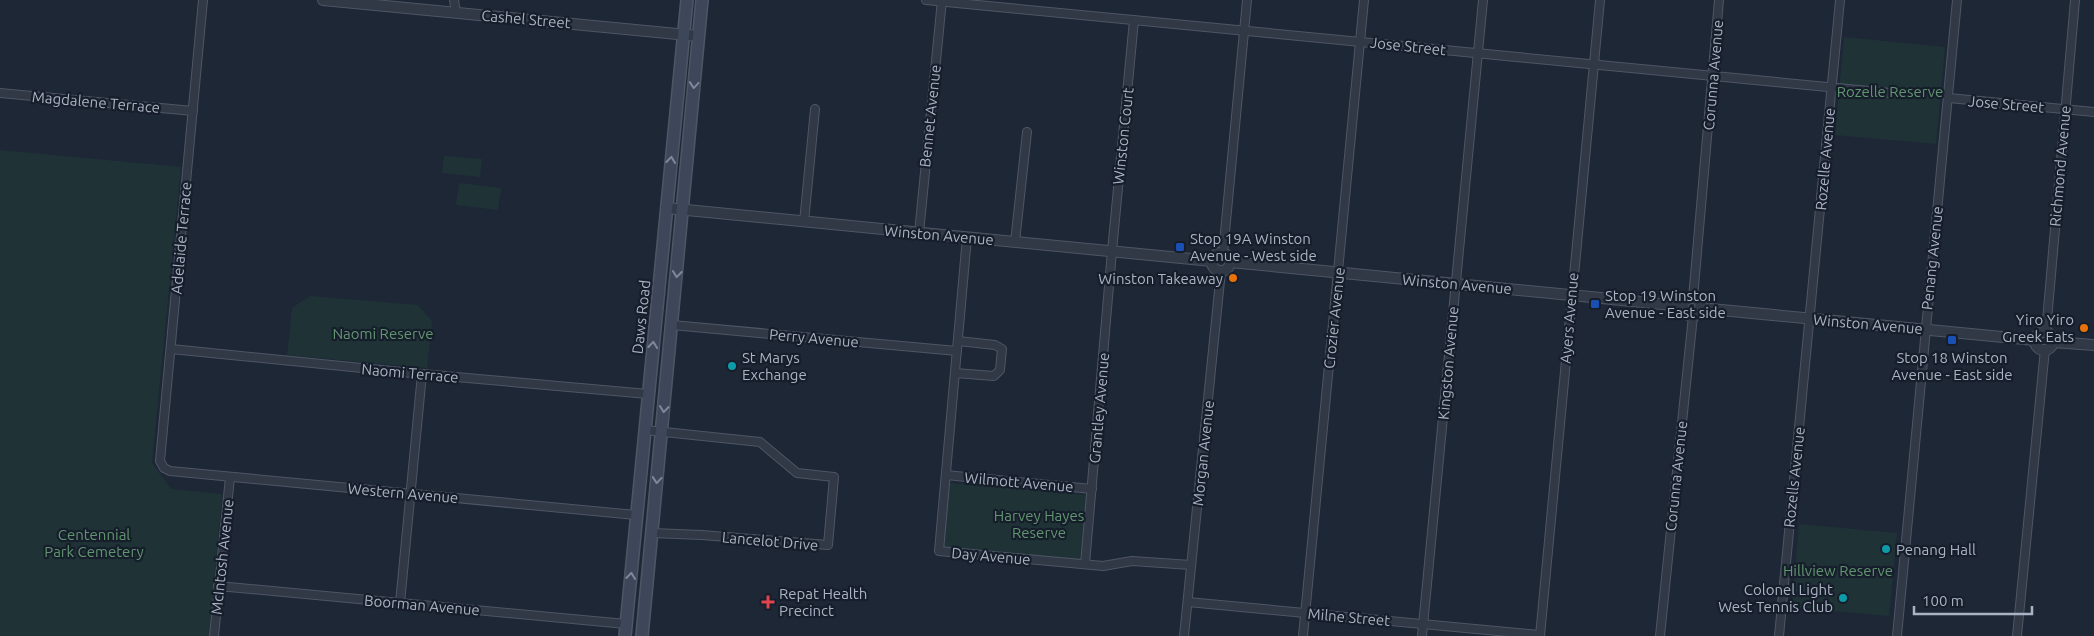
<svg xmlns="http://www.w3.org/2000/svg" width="2094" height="636" font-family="Ubuntu,sans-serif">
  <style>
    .green { fill: #1f3337 }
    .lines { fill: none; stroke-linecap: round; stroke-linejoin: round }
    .minor-casing { stroke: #4e5665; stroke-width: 10 }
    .tertiary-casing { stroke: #4e5665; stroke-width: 12 }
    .secondary-casing { stroke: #4e5665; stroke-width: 14 }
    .minor { stroke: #313947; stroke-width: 8 }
    .tertiary { stroke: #313947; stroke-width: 10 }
    .secondary { stroke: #3e475a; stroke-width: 11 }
    .oneway { stroke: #7f889a }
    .transit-dot { fill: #1a4fb4; stroke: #171e2b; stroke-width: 2 }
    .food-dot { fill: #e8710a; stroke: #171e2b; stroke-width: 2 }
    .culture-dot { fill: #0f9aa8; stroke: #171e2b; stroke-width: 2 }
    .health-dot { fill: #e0444e; stroke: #171e2b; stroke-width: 2 }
    .labels { text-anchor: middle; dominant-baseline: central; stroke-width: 4.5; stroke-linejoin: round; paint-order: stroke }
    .street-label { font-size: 15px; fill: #aab3c4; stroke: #171e2b }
    .park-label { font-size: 15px; fill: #619570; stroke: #171e2b }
    .poi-label { font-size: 15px; fill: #aab3c4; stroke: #171e2b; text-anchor: start }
  </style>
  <rect width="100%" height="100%" fill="#1d2736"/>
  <!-- green -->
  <g class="green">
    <polygon points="1844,37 1945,47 1936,144 1835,135"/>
    <polygon points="0,150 181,167 152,463 171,489 222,494 209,636 0,636"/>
    <polygon points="444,156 482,159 480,177 442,173"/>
    <polygon points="459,183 501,188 498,210 456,205"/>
    <polygon points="310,296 418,305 432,321 427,368 287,355 292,308"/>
    <polygon points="950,483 1086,495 1080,560 944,547"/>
    <polygon points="1799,524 1897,533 1889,616 1792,607"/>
  </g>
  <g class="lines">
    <!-- minor casing -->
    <g class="minor-casing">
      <g id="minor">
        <polyline points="203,0 160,461 164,468 170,471 636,515"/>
        <polyline points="454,0 456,13"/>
        <polyline points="926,0 1890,93"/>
        <polyline points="0,93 193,111"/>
        <polyline points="1949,98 2094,112"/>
        <polyline points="804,222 815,109"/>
        <polyline points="919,233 942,0"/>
        <polyline points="967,237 939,551 1103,566 1132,561 1191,565"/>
        <polyline points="1015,242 1027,132"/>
        <polyline points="1223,253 1247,0"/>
        <polyline points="1693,298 1719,0"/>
        <polyline points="672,325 957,351"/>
        <polyline points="2046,332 2075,0"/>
        <polyline points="171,349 422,374 648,394"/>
        <polyline points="955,373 994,376 1000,370 1002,349 995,345 958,341"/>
        <polyline points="645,430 760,442 797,473 834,477 828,545 702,535 652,533"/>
        <polyline points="946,475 1092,489"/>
        <polyline points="1085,564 1112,251 1134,20"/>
        <polyline points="218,586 626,624"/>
        <polyline points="1188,602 1540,635"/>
        <polyline points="400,603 422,374"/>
        <polyline points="214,636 230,477"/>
        <polyline points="1184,636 1221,271"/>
        <polyline points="1303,636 1364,0"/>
        <polyline points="1422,636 1483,0"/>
        <polyline points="1540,636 1600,0"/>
        <polyline points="1660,636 1693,316"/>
        <polyline points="1779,636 1840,0"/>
        <polyline points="1897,636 1957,0"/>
        <polyline points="2017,636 2045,349"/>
      </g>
    </g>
    <!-- tertiary casing -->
    <g class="tertiary-casing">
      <g id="tertiary">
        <polyline points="323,0 698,36"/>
        <polyline points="666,208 1212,261"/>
        <circle cx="1221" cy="262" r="9"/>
        <polyline points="1230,262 1683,306"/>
        <circle cx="1692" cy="307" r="9"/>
        <polyline points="1700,308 2035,340"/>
        <circle cx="2044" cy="341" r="9"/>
        <polyline points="2053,342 2094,345"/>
      </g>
    </g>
    <!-- secondary casing -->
    <g class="secondary-casing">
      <g id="secondary">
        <polyline points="625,636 687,0"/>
        <polyline points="642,636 702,0"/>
      </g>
    </g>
    <!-- minor -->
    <use href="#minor" class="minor"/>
    <!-- tertiary -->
    <use href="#tertiary" class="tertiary"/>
    <!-- secondary -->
    <use href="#secondary" class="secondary"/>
  </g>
  <!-- one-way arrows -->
  <defs><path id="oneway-chevron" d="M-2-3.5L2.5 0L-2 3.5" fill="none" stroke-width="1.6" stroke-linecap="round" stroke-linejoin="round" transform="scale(1.25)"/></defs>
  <g class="oneway">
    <use href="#oneway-chevron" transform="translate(694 85) rotate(95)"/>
    <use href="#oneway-chevron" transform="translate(671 160) rotate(-84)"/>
    <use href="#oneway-chevron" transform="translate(677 274) rotate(96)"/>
    <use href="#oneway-chevron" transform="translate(653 345) rotate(-84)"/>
    <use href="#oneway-chevron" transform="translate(664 409) rotate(96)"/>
    <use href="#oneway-chevron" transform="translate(657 480) rotate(95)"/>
    <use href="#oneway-chevron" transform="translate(631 576) rotate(-84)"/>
  </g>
  <!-- markers -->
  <g class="transit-dot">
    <rect x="1175" y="242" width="10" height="10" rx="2.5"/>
    <rect x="1590" y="299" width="10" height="10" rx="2.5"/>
    <rect x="1947" y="335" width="10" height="10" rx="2.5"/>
  </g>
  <g class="food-dot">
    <circle cx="1233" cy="278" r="5"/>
    <circle cx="2084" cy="328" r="5"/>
  </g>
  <g class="culture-dot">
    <circle cx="732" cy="366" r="5"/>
    <circle cx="1886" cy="549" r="5"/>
    <circle cx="1843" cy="598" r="5"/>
  </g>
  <path class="health-dot" d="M765.5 594.5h5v5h5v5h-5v5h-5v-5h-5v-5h5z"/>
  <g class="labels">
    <!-- street labels -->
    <g class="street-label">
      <text transform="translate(526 19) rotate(5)">Cashel Street</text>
      <text transform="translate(1408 46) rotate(6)">Jose Street</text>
      <text transform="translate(1713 75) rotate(-85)">Corunna Avenue</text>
      <text transform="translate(96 102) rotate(5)">Magdalene Terrace</text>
      <text transform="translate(2006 104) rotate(5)">Jose Street</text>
      <text transform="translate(930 116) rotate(-84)">Bennet Avenue</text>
      <text transform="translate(1123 136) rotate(-84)">Winston Court</text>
      <text transform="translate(1825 159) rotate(-85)">Rozelle Avenue</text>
      <text transform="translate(2060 166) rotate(-85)">Richmond Avenue</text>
      <text transform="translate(939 235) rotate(5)">Winston Avenue</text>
      <text transform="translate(181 238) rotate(-85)">Adelaide Terrace</text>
      <text transform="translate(1932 258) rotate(-84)">Penang Avenue</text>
      <text transform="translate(1457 284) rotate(5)">Winston Avenue</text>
      <text transform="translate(641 317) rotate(-84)">Daws Road</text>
      <text transform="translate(1334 318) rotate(-84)">Crozier Avenue</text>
      <text transform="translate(1569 318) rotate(-85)">Ayers Avenue</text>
      <text transform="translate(1868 324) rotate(5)">Winston Avenue</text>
      <text transform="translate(814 338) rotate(5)">Perry Avenue</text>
      <text transform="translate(1448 363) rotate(-85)">Kingston Avenue</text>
      <text transform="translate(410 373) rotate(5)">Naomi Terrace</text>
      <text transform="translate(1099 408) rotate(-85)">Grantley Avenue</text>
      <text transform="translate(1203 453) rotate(-84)">Morgan Avenue</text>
      <text transform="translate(1676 476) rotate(-84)">Corunna Avenue</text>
      <text transform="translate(1794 477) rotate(-84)">Rozells Avenue</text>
      <text transform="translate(1019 482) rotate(5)">Wilmott Avenue</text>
      <text transform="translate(403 493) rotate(5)">Western Avenue</text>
      <text transform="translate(770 541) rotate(5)">Lancelot Drive</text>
      <text transform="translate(991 556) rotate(5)">Day Avenue</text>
      <text transform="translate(222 557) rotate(-84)">McIntosh Avenue</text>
      <text transform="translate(422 605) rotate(5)">Boorman Avenue</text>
      <text transform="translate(1349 617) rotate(5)">Milne Street</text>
    </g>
    <!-- park labels -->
    <g class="park-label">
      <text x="1890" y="91">Rozelle Reserve</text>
      <text x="383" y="333">Naomi Reserve</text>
      <text x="1039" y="515">Harvey Hayes<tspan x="1039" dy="17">Reserve</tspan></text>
      <text x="94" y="534">Centennial<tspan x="94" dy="17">Park Cemetery</tspan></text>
      <text x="1838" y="570">Hillview Reserve</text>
    </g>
    <!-- poi labels -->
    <g class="poi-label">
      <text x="1190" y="238">Stop 19A Winston<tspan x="1190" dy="17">Avenue - West side</tspan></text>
      <text x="1223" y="278" text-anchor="end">Winston Takeaway</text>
      <text x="1605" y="295">Stop 19 Winston<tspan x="1605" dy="17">Avenue - East side</tspan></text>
      <text x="2074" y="319" text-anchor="end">Yiro Yiro<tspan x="2074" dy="17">Greek Eats</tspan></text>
      <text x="742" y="357">St Marys<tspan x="742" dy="17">Exchange</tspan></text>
      <text x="1952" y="357" text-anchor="middle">Stop 18 Winston<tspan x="1952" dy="17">Avenue - East side</tspan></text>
      <text x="1896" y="549">Penang Hall</text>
      <text x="1833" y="589" text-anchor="end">Colonel Light<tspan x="1833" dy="17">West Tennis Club</tspan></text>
      <text x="779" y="593">Repat Health<tspan x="779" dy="17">Precinct</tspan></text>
    </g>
  </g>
  <!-- scale -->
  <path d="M1914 606v8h118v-8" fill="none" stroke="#aab3c4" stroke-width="2.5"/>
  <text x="1922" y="606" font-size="15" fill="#aab3c4" stroke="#171e2b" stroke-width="4" paint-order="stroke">100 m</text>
</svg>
